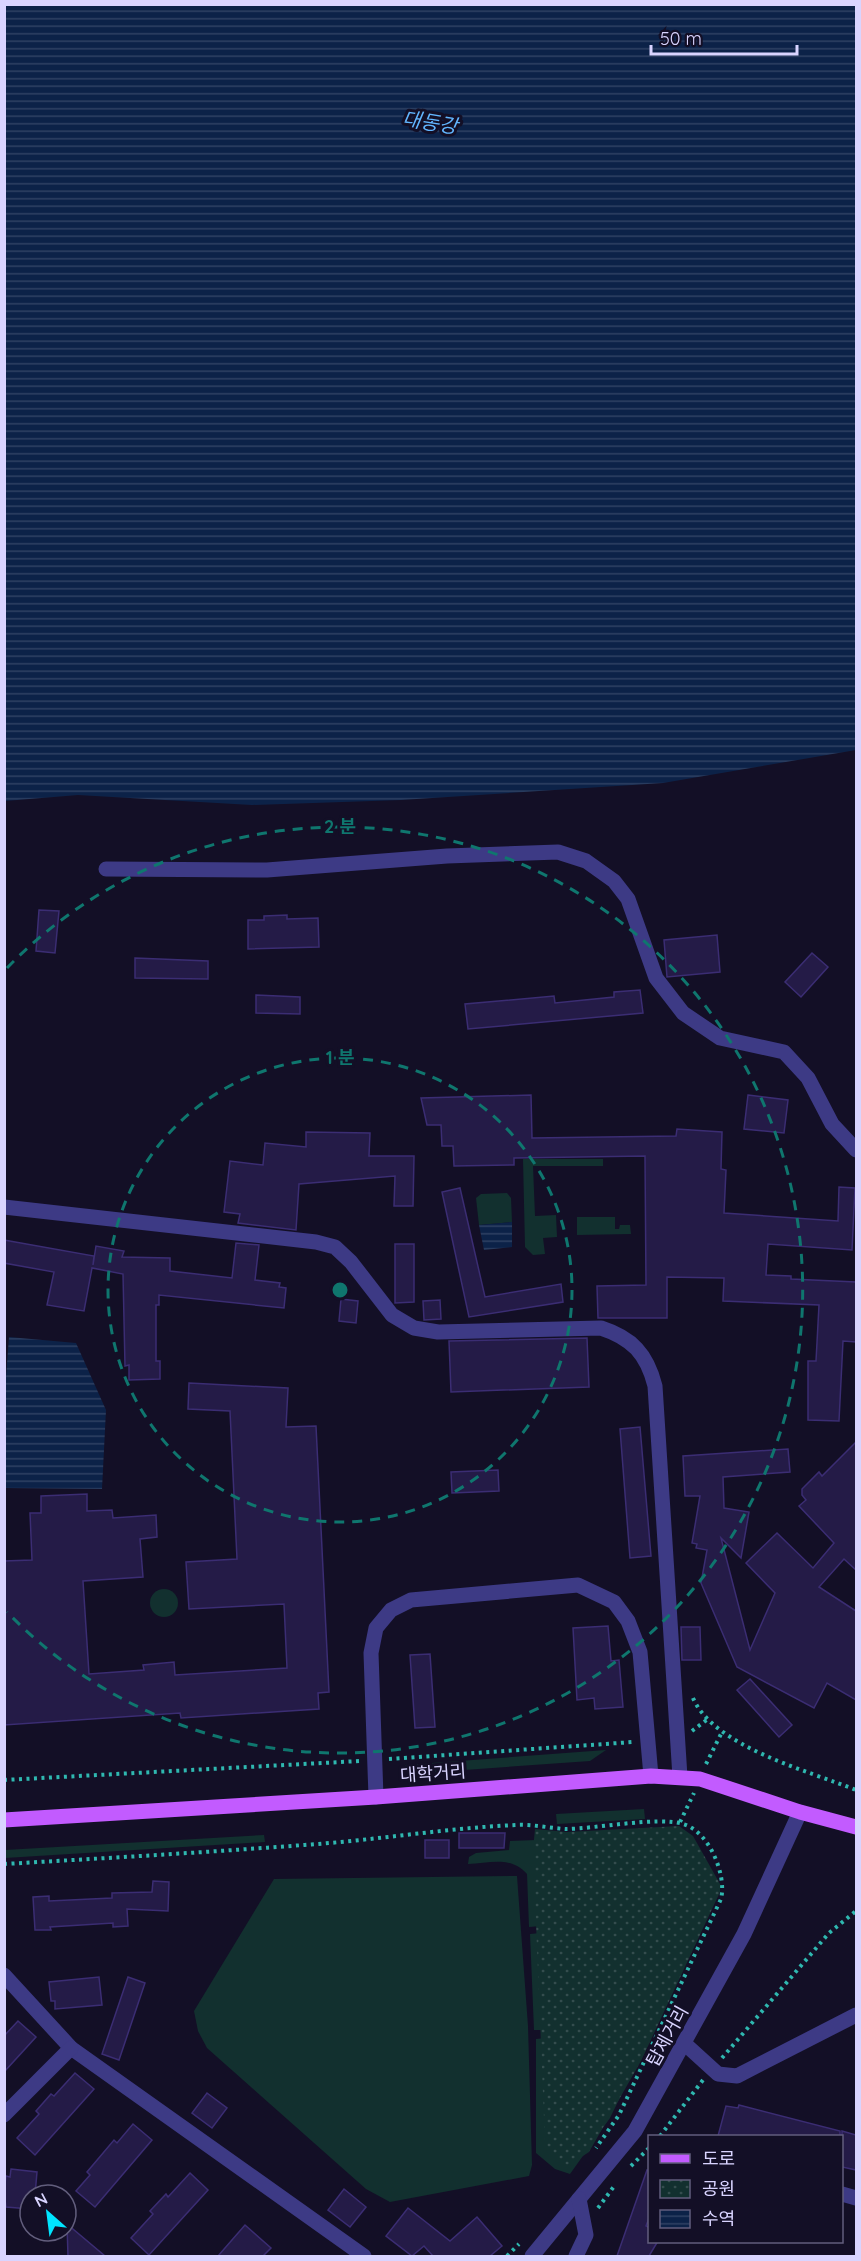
<svg xmlns="http://www.w3.org/2000/svg" width="861" height="2261" font-family="Quicksand,'Noto Sans KR',sans-serif">
  <style>
    .grass { fill: #12302f }
    .park { fill: url(#park-dots) }
    .water { fill: url(#water-rules) }
    .building { fill: #241b47; stroke: #3b2d73; stroke-width: 1.5 }
    .lines { fill: none; stroke-linecap: round; stroke-linejoin: round }
    .path { stroke: #2fb8b0; stroke-width: 4; stroke-dasharray: 3 4.5; stroke-linecap: butt }
    .minor { stroke: #3d3a85; stroke-width: 15 }
    .major { stroke: #c25bff; stroke-width: 15 }
    .ring { fill: none; stroke: #0f766e; stroke-width: 3; stroke-dasharray: 10 8 }
    .labels { text-anchor: middle; dominant-baseline: central; stroke-width: 6; stroke-linejoin: round; paint-order: stroke }
    .street-label { font-size: 18px; fill: #d9d4ff; stroke: #130f26 }
    .water-label { font-size: 20px; font-style: italic; fill: #62b6ff; stroke: #130f26 }
    .centre { fill: #0f766e; stroke: #130f26; stroke-width: 3 }
    .ring-label { font-size: 18px; text-anchor: middle; font-weight: bold; fill: #0f766e; stroke: #130f26; stroke-width: 6; stroke-linejoin: round; paint-order: stroke }
  </style>
  <defs>
    <pattern id="park-dots" width="8" height="8" patternUnits="userSpaceOnUse" patternTransform="scale(1.5)"><rect width="8" height="8" fill="#12302f"/><path d="M2 2h.1M6 6h.1" fill="none" stroke="#344d4e" stroke-width="1.8" stroke-linecap="round"/></pattern>
    <pattern id="water-rules" width="6" height="5" patternUnits="userSpaceOnUse" patternTransform="scale(1.5)"><rect width="6" height="5" fill="#0c2248"/><path d="M0 2.5h6" fill="none" stroke="#2f4163"/></pattern>
  </defs>
  <rect width="100%" height="100%" fill="#130f26"/>
  <!-- grass -->
  <g class="grass">
    <polygon points="523,1159 603,1159 603,1166 533,1166 535,1216 556,1215 557,1237 543,1238 545,1254 533,1255 525,1247"/>
    <polygon points="507,1193 511,1198 512,1222 479,1225 476,1198 481,1194"/>
    <polygon points="577,1217 615,1217 615,1229 619,1229 620,1225 630,1225 631,1234 577,1235"/>
    <circle cx="164" cy="1603" r="14"/>
    <polygon points="606,1750 590,1761 422,1773 410,1772 405,1765"/>
    <polygon points="644,1809 645,1819 557,1824 556,1814"/>
    <polygon points="264,1835 265,1842 5,1858 5,1850"/>
    <path d="M 536,1840 L 541,1926 L 529,1927 L 527,1874 C 512,1856 490,1863 468,1864 L 469,1857 L 476,1853 L 509,1850 L 510,1841 Z"/>
    <polygon points="517,1876 528,2026 532,2165 529,2176 390,2202 366,2189 207,2048 198,2031 194,2011 274,1879"/>
    <polygon points="541,1933 546,2030 534,2030 530,1934"/>
    <polygon points="546,2038 631,2075 610,2118 570,2174 555,2169 536,2153 536,2039"/>
  </g>
  <!-- park -->
  <polygon class="park" points="679,1826 693,1836 720,1884 720,1892 641,2061 589,2152 569,2165 562,2164 552,2157 545,2142 533,1850 535,1829 567,1832"/>
  <!-- water -->
  <g class="water">
    <polygon points="4,5 856,5 856,750 663,783 401,800 252,805 78,795 5,801"/>
    <polygon points="512,1222 512,1247 484,1250 479,1225"/>
    <polygon points="9,1337 76,1343 106,1410 102,1489 5,1488 4,1403"/>
  </g>
  <!-- building -->
  <g class="building">
    <polygon points="39,910 59,911 55,953 36,951"/>
    <polygon points="287,915 287,919 318,918 319,947 248,949 248,920 264,920 264,916"/>
    <polygon points="717,935 720,972 667,977 664,940"/>
    <polygon points="812,953 828,967 801,997 785,982"/>
    <polygon points="135,958 208,961 208,979 135,978"/>
    <polygon points="640,990 643,1013 468,1029 465,1004 554,996 555,1003 614,997 614,992"/>
    <polygon points="256,995 300,997 300,1014 256,1013"/>
    <polygon points="531,1095 532,1138 676,1136 677,1129 722,1132 721,1169 726,1170 724,1213 838,1221 839,1187 855,1188 852,1250 768,1244 766,1275 791,1276 791,1279 856,1282 856,1342 843,1341 839,1421 808,1420 808,1361 816,1361 819,1305 723,1301 724,1278 667,1277 667,1318 598,1318 597,1286 646,1285 645,1156 514,1158 514,1165 454,1166 453,1146 442,1146 441,1125 427,1125 421,1098"/>
    <polygon points="748,1095 788,1100 784,1133 744,1129"/>
    <polygon points="306,1132 370,1133 369,1156 414,1156 413,1206 394,1206 395,1176 299,1184 296,1230 238,1223 240,1214 224,1212 230,1161 263,1165 265,1143 306,1147"/>
    <polygon points="460,1188 485,1297 561,1284 563,1302 469,1317 442,1192"/>
    <polygon points="4,1240 94,1256 93,1265 96,1246 124,1251 122,1257 170,1258 170,1271 232,1278 236,1243 259,1245 255,1280 280,1283 279,1287 286,1288 284,1308 159,1295 159,1305 156,1305 156,1361 160,1361 160,1379 129,1380 129,1365 125,1366 123,1274 92,1268 84,1311 47,1305 54,1272 4,1263"/>
    <polygon points="395,1244 414,1244 414,1302 395,1303"/>
    <polygon points="341,1299 358,1301 356,1323 339,1321"/>
    <polygon points="440,1300 441,1319 424,1320 423,1301"/>
    <polygon points="587,1338 589,1387 451,1392 449,1341"/>
    <polygon points="189,1383 288,1388 286,1427 316,1426 329,1692 318,1693 319,1709 181,1718 180,1713 4,1725 4,1561 32,1560 30,1513 41,1513 41,1496 87,1494 87,1511 112,1510 113,1518 156,1515 157,1537 140,1539 143,1577 83,1581 89,1674 144,1670 143,1665 174,1662 175,1675 287,1668 284,1604 189,1609 186,1562 237,1559 230,1411 188,1409"/>
    <polygon points="640,1427 651,1556 630,1558 620,1429"/>
    <polygon points="856,1442 856,1570 844,1559 819,1587 856,1611 856,1700 827,1683 814,1708 737,1667 701,1583 707,1550 696,1548 697,1544 692,1543 700,1496 685,1496 683,1456 788,1449 790,1472 723,1477 724,1508 749,1512 741,1558 721,1538 750,1650 775,1593 746,1563 777,1533 813,1568 834,1543 799,1506 806,1500 802,1495 802,1489 819,1472 822,1476"/>
    <polygon points="498,1470 499,1491 452,1493 451,1472"/>
    <polygon points="608,1626 611,1661 619,1660 623,1707 595,1709 594,1698 577,1700 573,1628"/>
    <polygon points="681,1627 700,1627 701,1660 682,1660"/>
    <polygon points="430,1654 435,1727 415,1728 410,1655"/>
    <polygon points="750,1679 792,1725 779,1737 737,1690"/>
    <polygon points="459,1833 505,1833 504,1848 459,1848"/>
    <rect x="425" y="1840" width="24" height="18"/>
    <polygon points="153,1881 169,1882 168,1911 127,1909 128,1926 113,1927 113,1923 50,1927 51,1930 35,1930 33,1897 49,1896 49,1901 112,1898 112,1893 152,1892"/>
    <polygon points="99,1977 102,2005 55,2009 55,2001 51,2001 49,1982"/>
    <polygon points="128,1977 145,1983 119,2060 102,2054"/>
    <polygon points="18,2021 36,2037 4,2072 4,2036"/>
    <polygon points="75,2073 94,2089 35,2155 17,2138 39,2114 36,2111 51,2094 54,2096"/>
    <polygon points="207,2093 227,2108 212,2128 192,2113"/>
    <polygon points="739,2105 840,2131 840,2136 718,2136 726,2106 738,2108"/>
    <polygon points="133,2124 152,2140 95,2207 76,2191 90,2175 87,2172 114,2140 117,2143"/>
    <polygon points="842,2131 856,2135 856,2170 842,2167"/>
    <polygon points="11,2169 37,2172 35,2195 30,2195 30,2209 6,2207 4,2193 6,2176 10,2177"/>
    <polygon points="647,2170 650,2171 650,2216 646,2226 650,2228 650,2241 658,2241 649,2256 617,2256"/>
    <polygon points="190,2173 208,2190 149,2255 131,2238 153,2214 150,2211 166,2194 168,2197"/>
    <polygon points="344,2189 366,2207 350,2227 328,2210"/>
    <polygon points="408,2208 450,2241 477,2217 502,2246 490,2256 433,2256 424,2246 412,2256 386,2236"/>
    <polygon points="67,2224 105,2256 68,2256"/>
    <polygon points="245,2225 271,2248 263,2256 218,2256"/>
  </g>
  <g class="lines">
    <!-- path -->
    <g class="path">
      <path d="M 693,1698 C 714,1747 809,1771 856,1790"/>
      <polyline points="692,1731 708,1719"/>
      <polyline points="389,1759 633,1742"/>
      <polyline points="706,1764 722,1732"/>
      <polyline points="4,1780 360,1761"/>
      <polyline points="680,1822 694,1793"/>
      <path d="M 4,1864 C 109,1858 213,1852 317,1844 C 383,1839 449,1828 516,1825 C 532,1824 549,1828 565,1829 C 595,1829 658,1816 683,1824 C 709,1831 727,1875 721,1899 L 619,2115 L 596,2148"/>
      <polyline points="722,2058 829,1933 856,1911"/>
      <polyline points="660,2136 703,2080"/>
      <polyline points="631,2166 650,2147"/>
      <polyline points="598,2208 615,2185"/>
      <polyline points="507,2256 519,2244"/>
    </g>
    <!-- minor -->
    <g class="minor">
      <polyline points="106,869 267,870 447,856 558,852 586,861 614,881 628,899 656,978 683,1013 720,1038 784,1052 808,1078 832,1124 856,1150"/>
      <path d="M 4,1207 L 316,1242 L 335,1247 L 351,1262 L 392,1315 L 414,1328 L 438,1332 L 601,1328 C 632,1338 647,1354 655,1386 L 680,1777"/>
      <polyline points="376,1797 371,1653 376,1628 391,1610 411,1600 578,1585 614,1602 628,1621 640,1652 651,1776"/>
      <polyline points="4,1975 71,2048 364,2256"/>
      <polyline points="685,2044 718,2074 737,2076 856,2015"/>
      <polyline points="4,2115 71,2048"/>
      <polyline points="842,2194 856,2198"/>
      <polyline points="532,2256 635,2131 744,1934 800,1812"/>
      <polyline points="576,2256 586,2235 579,2199"/>
    </g>
    <!-- major -->
    <polyline class="major" points="4,1820 376,1797 651,1776 700,1779 800,1812 856,1827"/>
  </g>
  <!-- distance rings -->
  <g class="ring">
    <circle cx="340" cy="1290" r="232"/>
    <path d="M7 968A463 463 0 1 1 7 1612"/>
  </g>
  <g class="labels">
    <!-- street labels -->
    <g class="street-label">
      <text transform="translate(433 1773) rotate(-4)">대학거리</text>
      <text transform="translate(667 2036) rotate(-61)">탑제거리</text>
    </g>
    <!-- water labels -->
    <g class="water-label">
      <text transform="translate(430 122) rotate(9)">대동강</text>
    </g>
  </g>
  <circle cx="340" cy="1290" r="9" class="centre"/>
  <g class="ring-label">
    <text x="340" y="833">2 분</text>
    <text x="340" y="1064">1 분</text>
  </g>
  <!-- border -->
  <rect width="861" height="2261" fill="none" stroke="#d9d4ff" stroke-width="12"/>
  <!-- legend -->
  <rect x="648" y="2135" width="195" height="108" fill="#130f26" stroke="#625e7d" stroke-width="1.5"/>
  <rect x="660" y="2154" width="30" height="9" fill="#c25bff" stroke="#625e7d" stroke-width="1.5"/>
  <text x="702" y="2165" font-size="18" fill="#d9d4ff">도로</text>
  <rect x="660" y="2180" width="30" height="18" fill="url(#park-dots)" stroke="#625e7d" stroke-width="1.5"/>
  <text x="702" y="2195" font-size="18" fill="#d9d4ff">공원</text>
  <rect x="660" y="2210" width="30" height="18" fill="url(#water-rules)" stroke="#625e7d" stroke-width="1.5"/>
  <text x="702" y="2225" font-size="18" fill="#d9d4ff">수역</text>
  <!-- north arrow -->
  <g transform="translate(48 2213) rotate(332)"><circle r="28" fill="#130f26" stroke="#625e7d" stroke-width="1.5"/>
  <path d="M0-4.5L10 22L0 15L-10 22Z" fill="#00e5ff"/>
  <text y="-9" font-size="16" font-weight="bold" text-anchor="middle" fill="#d9d4ff">N</text>
  </g>
  <!-- scale -->
  <path d="M651 45v9h146v-9" fill="none" stroke="#d9d4ff" stroke-width="3"/>
  <text x="660" y="45" font-size="18" fill="#d9d4ff" stroke="#130f26" stroke-width="4.5" paint-order="stroke">50 m</text>
</svg>
